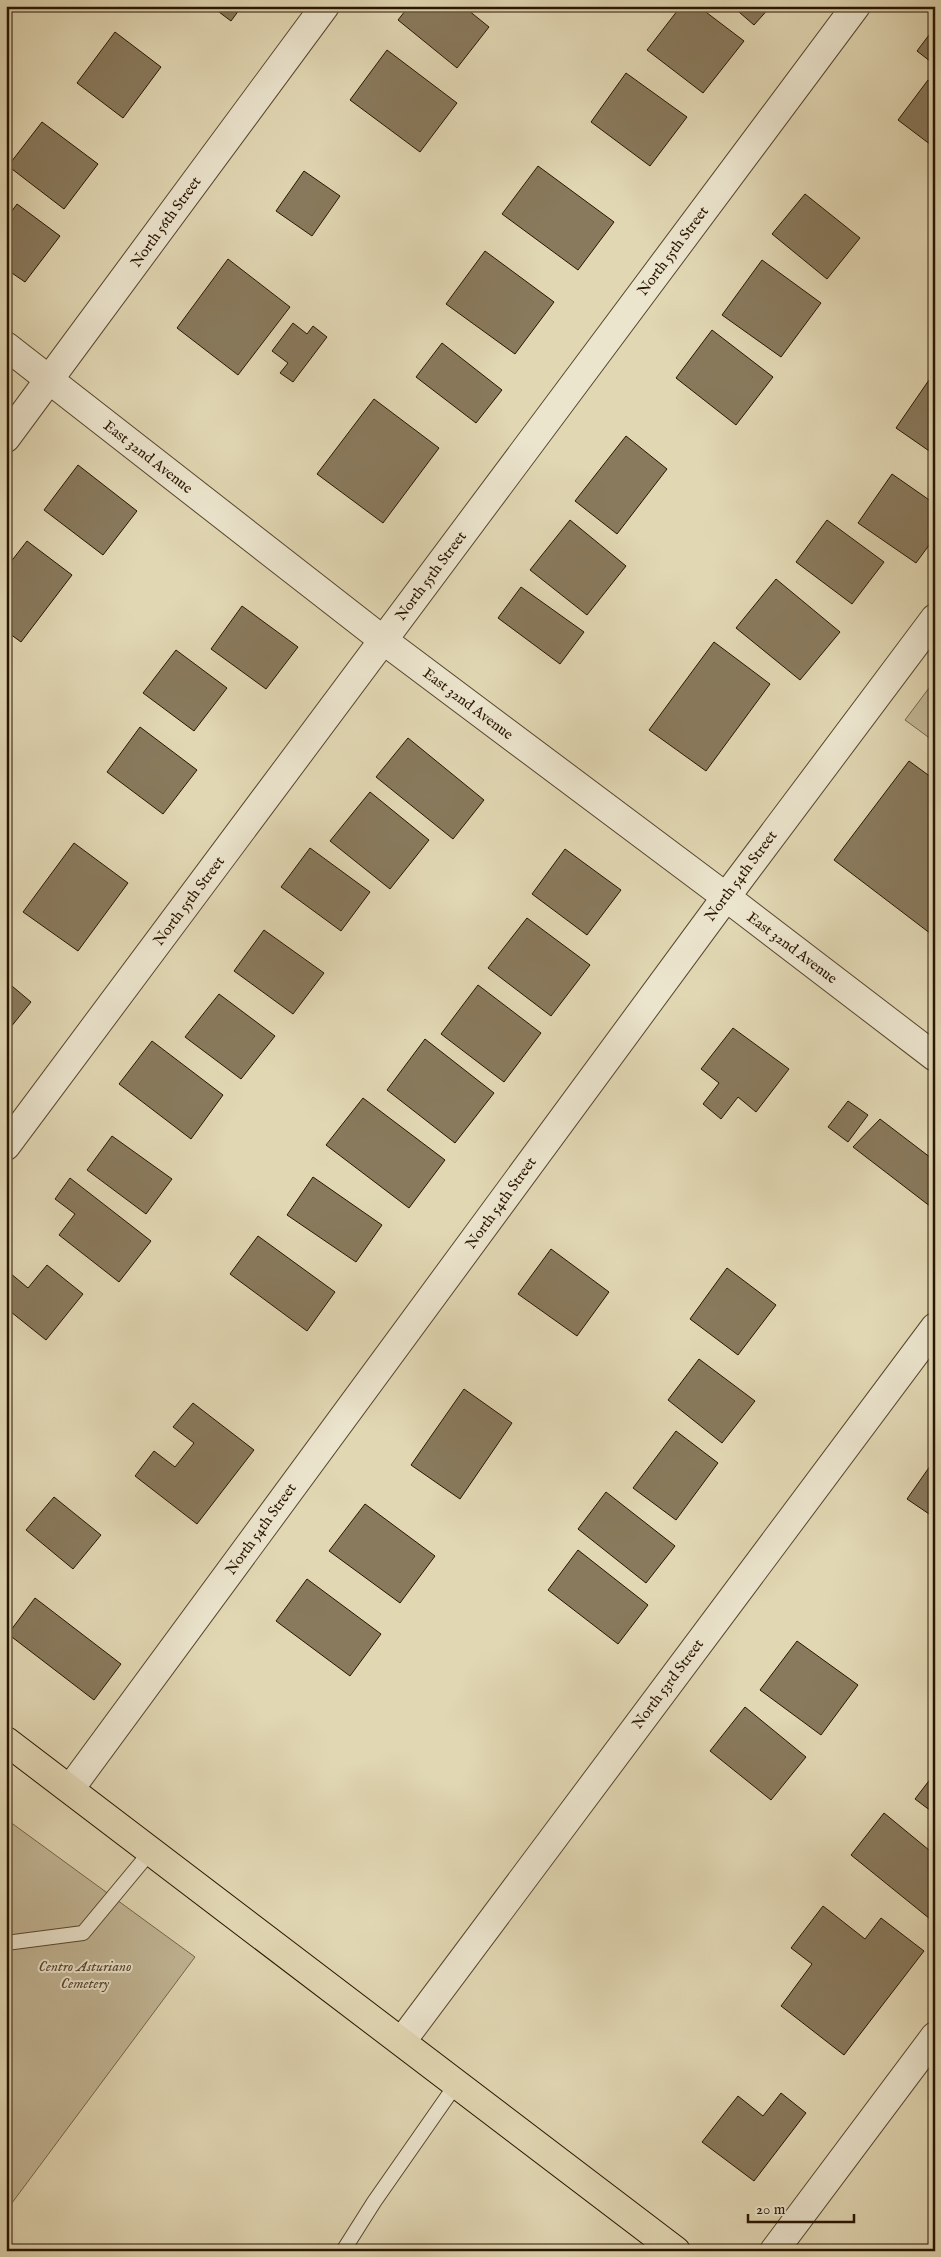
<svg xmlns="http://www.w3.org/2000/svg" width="941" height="2257" font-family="'IM FELL English',serif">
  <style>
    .green { fill: #c2b695; stroke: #76664a }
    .building { fill: #897a5d; stroke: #291500 }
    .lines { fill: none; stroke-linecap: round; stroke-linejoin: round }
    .service-casing { stroke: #57462d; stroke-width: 16 }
    .minor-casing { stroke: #57462d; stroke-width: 30 }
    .primary-casing { stroke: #291500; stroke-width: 30 }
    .service { stroke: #ece5ce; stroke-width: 14 }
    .minor { stroke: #ece5ce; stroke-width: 28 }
    .primary { stroke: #e1d7b3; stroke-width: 28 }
    .labels { text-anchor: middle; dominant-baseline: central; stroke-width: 4; stroke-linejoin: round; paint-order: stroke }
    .street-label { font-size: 15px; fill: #291500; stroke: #ece5ce }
    .park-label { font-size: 15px; font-style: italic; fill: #57452d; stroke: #ece5ce }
  </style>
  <rect width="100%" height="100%" fill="#e1d7b3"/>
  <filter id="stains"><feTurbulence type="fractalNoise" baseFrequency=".004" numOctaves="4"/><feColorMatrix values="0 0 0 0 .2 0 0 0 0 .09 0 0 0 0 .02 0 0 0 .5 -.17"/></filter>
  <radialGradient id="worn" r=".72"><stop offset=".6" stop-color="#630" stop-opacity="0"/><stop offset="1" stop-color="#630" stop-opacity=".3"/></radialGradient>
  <!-- green -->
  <g class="green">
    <polygon points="935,680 935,742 905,720"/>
    <polygon points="6,1819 195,1957 6,2211"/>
  </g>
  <!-- building -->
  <g class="building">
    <polygon points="211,6 242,6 231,21"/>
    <polygon points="409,6 463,6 489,27 457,68 398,20"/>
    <polygon points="681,6 698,6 744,41 703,93 647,50"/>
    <polygon points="732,6 771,6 754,25"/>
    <polygon points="935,27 935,65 917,51"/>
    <polygon points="115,32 161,67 123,118 77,83"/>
    <polygon points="387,50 457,103 420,152 350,100"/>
    <polygon points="626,73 687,117 650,166 591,122"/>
    <polygon points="928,80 935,85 935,148 898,120"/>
    <polygon points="42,122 98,164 64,209 8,166"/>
    <polygon points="538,166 614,222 578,270 502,214"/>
    <polygon points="304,171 340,196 312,236 276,211"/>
    <polygon points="805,194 860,238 827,279 772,234"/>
    <polygon points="17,204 60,236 25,282 6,269 6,219"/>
    <polygon points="485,251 554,302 515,354 446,304"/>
    <polygon points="228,259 290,307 238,375 177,328"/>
    <polygon points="762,260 821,303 781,357 722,315"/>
    <polygon points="293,323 307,334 313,326 327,337 293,382 280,373 288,363 272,351"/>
    <polygon points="712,330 773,377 736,425 676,378"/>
    <polygon points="442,343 502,390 476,423 416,377"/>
    <polygon points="929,380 935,383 935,455 896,428"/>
    <polygon points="374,399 439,448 383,523 317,474"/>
    <polygon points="626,436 667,469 617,534 575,501"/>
    <polygon points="78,465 137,511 103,555 44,510"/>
    <polygon points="892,474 935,504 935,537 916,563 858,523"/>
    <polygon points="570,520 626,566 587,615 530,570"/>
    <polygon points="827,520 884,562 852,604 796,562"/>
    <polygon points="27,541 72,575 21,642 6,631 6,568"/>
    <polygon points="776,579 840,632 800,680 736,628"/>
    <polygon points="521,587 584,632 560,664 498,618"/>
    <polygon points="242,606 298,647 266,689 211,649"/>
    <polygon points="714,642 770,684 706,771 649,730"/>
    <polygon points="176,650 227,688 194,731 143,693"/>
    <polygon points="140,727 197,770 163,814 107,772"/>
    <polygon points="408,738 484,800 453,839 376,777"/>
    <polygon points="909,761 935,780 935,937 834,860"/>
    <polygon points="370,792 429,840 390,889 330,841"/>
    <polygon points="74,843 128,883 78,951 23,912"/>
    <polygon points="310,848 370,892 341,931 281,887"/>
    <polygon points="565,849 621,890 587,935 532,894"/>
    <polygon points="527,918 590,965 551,1016 488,968"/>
    <polygon points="264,930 324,973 293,1014 234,971"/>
    <polygon points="6,981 31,1002 6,1033"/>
    <polygon points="478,985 541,1033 504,1082 441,1034"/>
    <polygon points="219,994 275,1036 241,1079 185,1037"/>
    <polygon points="733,1028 789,1069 756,1112 738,1097 721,1119 703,1104 719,1083 701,1069"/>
    <polygon points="425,1039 494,1093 455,1143 387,1090"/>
    <polygon points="152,1041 223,1095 191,1139 119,1084"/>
    <polygon points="363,1098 445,1160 409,1208 326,1145"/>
    <polygon points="848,1101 868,1115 848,1142 828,1127"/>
    <polygon points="880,1119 935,1161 935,1210 853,1147"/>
    <polygon points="112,1136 172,1179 146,1214 87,1170"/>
    <polygon points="313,1177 382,1225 356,1262 287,1215"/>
    <polygon points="70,1178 151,1241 119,1282 59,1235 75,1214 55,1199"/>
    <polygon points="258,1236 335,1292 307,1331 230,1274"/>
    <polygon points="551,1249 609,1292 577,1336 518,1294"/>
    <polygon points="47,1265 83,1294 46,1340 6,1308 6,1278 10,1273 28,1288"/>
    <polygon points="727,1268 776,1305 738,1355 690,1319"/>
    <polygon points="699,1359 755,1401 722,1443 668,1400"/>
    <polygon points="464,1389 512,1423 460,1499 411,1465"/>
    <polygon points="193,1403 254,1450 197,1524 135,1476 154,1451 175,1467 194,1443 173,1427"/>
    <polygon points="676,1431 718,1463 676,1520 633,1488"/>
    <polygon points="935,1459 935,1518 907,1499"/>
    <polygon points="606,1492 675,1546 646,1583 578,1529"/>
    <polygon points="54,1497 101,1535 73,1569 26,1530"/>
    <polygon points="365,1504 435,1556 400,1603 329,1551"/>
    <polygon points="578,1550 648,1605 618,1644 548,1590"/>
    <polygon points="307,1579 381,1634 350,1676 276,1621"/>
    <polygon points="35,1598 121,1664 94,1700 8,1634"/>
    <polygon points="797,1641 858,1685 821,1735 760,1690"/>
    <polygon points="745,1707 806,1757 771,1800 710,1751"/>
    <polygon points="935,1773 935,1814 915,1799"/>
    <polygon points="884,1813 935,1855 935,1923 851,1855"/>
    <polygon points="823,1906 865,1939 881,1918 924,1951 844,2055 781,2006 812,1964 791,1948"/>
    <polygon points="781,2093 806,2113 754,2181 702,2142 738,2096 763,2116"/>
  </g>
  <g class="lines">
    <!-- service casing -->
    <g class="service-casing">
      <g id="service">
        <polyline points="6,1943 83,1933 151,1851"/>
        <polyline points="343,2251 374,2202 457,2083"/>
      </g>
    </g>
    <!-- minor casing -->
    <g class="minor-casing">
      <g id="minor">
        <polyline points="6,346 383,640 726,897 935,1057"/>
        <polyline points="6,438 325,6"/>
        <polyline points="6,1146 856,6"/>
        <polyline points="70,1789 726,897 935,618"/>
        <polyline points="402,2041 935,1327"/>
        <polyline points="774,2251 935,2036"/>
      </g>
    </g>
    <!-- primary casing -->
    <g class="primary-casing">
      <polyline id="primary" points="6,1741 676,2251"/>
    </g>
    <!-- service -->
    <use href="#service" class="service"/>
    <!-- minor -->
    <use href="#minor" class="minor"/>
    <!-- primary -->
    <use href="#primary" class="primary"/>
  </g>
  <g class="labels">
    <!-- street labels -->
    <g class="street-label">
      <text transform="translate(166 222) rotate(-54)">North 56th Street</text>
      <text transform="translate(673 251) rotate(-53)">North 55th Street</text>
      <text transform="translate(148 457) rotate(38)">East 32nd Avenue</text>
      <text transform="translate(431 576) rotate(-53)">North 55th Street</text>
      <text transform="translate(468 704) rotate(37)">East 32nd Avenue</text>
      <text transform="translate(741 876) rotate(-53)">North 54th Street</text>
      <text transform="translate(189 901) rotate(-53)">North 55th Street</text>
      <text transform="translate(792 948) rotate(37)">East 32nd Avenue</text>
      <text transform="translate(501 1203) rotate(-54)">North 54th Street</text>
      <text transform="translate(261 1529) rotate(-54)">North 54th Street</text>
      <text transform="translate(668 1684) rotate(-53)">North 53rd Street</text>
    </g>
    <!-- park labels -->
    <g class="park-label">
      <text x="85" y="1966">Centro Asturiano<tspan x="85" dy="17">Cemetery</tspan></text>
    </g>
  </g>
  <!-- margin -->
  <rect width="941" height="2257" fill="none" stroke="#e1d7b3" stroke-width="25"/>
  <rect x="8" y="8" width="926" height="2242" fill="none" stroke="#291500" stroke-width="2.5"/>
  <rect x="12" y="12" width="916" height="2232" fill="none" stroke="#291500"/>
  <!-- scale -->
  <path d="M748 2214v8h106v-8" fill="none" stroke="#291500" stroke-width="2.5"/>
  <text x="756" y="2214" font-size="15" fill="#291500" stroke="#ece5ce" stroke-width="4" paint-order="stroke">20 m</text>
  <rect width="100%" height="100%" filter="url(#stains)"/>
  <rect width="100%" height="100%" fill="url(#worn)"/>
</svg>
